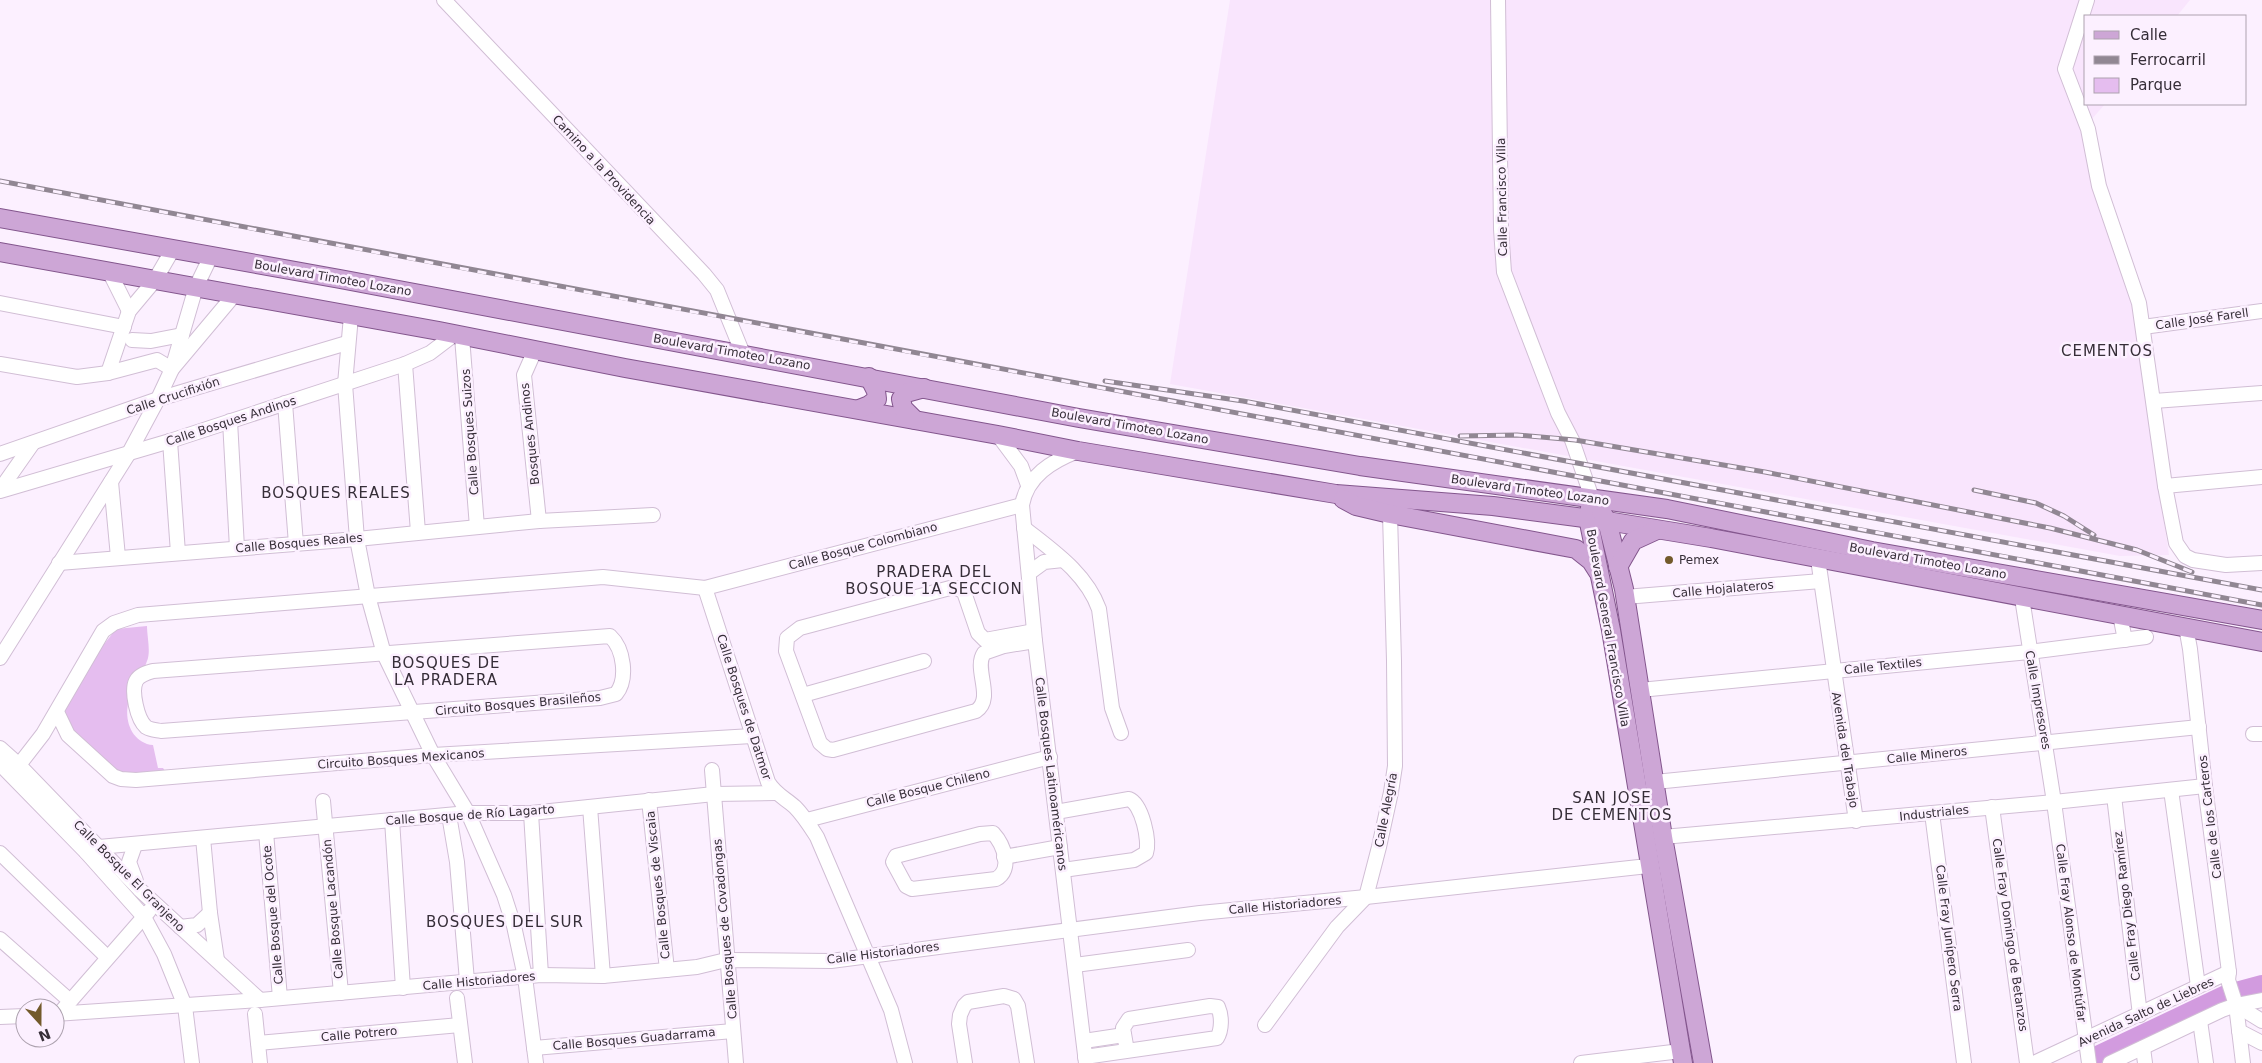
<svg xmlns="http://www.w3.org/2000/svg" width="2262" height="1063" font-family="'DejaVu Sans',sans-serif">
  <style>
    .built { fill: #f9e5fd }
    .green { fill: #e5bdef }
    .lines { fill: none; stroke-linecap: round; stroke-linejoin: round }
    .river { stroke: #d29bdf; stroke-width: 18 }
    .minor-casing { stroke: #d1bed5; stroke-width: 16 }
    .major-casing { stroke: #83568d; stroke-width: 20 }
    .minor { stroke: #fff; stroke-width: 14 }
    .major { stroke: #cda6d6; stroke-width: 18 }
    .rail-casing { stroke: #918793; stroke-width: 5 }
    .rail { stroke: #fcf0ff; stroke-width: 3; stroke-dasharray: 9; stroke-linecap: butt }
    .poi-dot { fill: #735a2b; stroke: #fcf0ff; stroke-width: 2 }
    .labels { text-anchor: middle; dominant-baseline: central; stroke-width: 5; stroke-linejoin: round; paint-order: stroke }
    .street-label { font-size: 12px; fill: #362e38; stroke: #fcf0ff }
    .poi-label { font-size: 12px; fill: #362e38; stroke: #fcf0ff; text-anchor: start }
    .quarter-label { font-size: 15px; letter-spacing: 1px; fill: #362e38; stroke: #fcf0ff }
  </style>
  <rect width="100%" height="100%" fill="#fcf0ff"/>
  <!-- built -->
  <polygon class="built" points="1230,0 2190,0 2177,16 2086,16 2086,104 2105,104 2092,119 2092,187 2130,289 2169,555 2120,556 1170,384"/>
  <!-- green -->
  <path class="green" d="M 147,626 C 147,636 151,652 147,661 C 143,674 133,686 129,700 C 123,720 132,743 153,745 L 158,768 L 163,768 L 167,774 L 123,777 L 68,729 L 63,711 L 94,657 L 116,629 Z"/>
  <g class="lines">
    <!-- river -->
    <g class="river">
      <polyline points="2236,991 2262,984"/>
      <polyline points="2093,1057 2228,993"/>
    </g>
    <!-- minor casing -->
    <g class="minor-casing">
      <g id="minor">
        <polyline points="444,0 704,274 717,290 743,354"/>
        <polyline points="1498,0 1501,229 1504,272 1558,413 1572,440 1592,498"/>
        <polyline points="2087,0 2065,69 2088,129 2099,186 2139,303 2165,486 2176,543 2185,556 2193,560 2226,565 2262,563"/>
        <polyline points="110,273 129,311"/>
        <polyline points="0,303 124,327"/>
        <polyline points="351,316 345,384 357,539 368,596 384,654 433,755 468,813 504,895 514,926 525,977 536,1063"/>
        <polyline points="2143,327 2262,311"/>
        <polyline points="462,337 477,527"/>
        <polyline points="132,340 151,341 182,335"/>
        <polyline points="535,350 524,375 539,521"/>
        <polyline points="0,364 77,377 108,373 157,360 172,369 235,294"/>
        <polyline points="405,364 418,532"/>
        <polyline points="108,373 129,311 155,280 173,249"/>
        <polyline points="2154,401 2262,393"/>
        <polyline points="285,403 296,544"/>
        <polyline points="230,421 237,548"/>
        <polyline points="998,435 1021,466 1028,485"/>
        <polyline points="170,441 178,553"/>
        <path d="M 1078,451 C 1052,461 1027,476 1022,505 L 1035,641 L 1086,1063"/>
        <polyline points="0,454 158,399 347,343"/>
        <polyline points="111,482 118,557"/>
        <polyline points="2165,486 2262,477"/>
        <polyline points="0,490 33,443"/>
        <polyline points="0,491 170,441 405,364 430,353 455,334"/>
        <path d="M 1024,528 C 1053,551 1086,573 1099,609 L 1112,708 L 1121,733"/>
        <polyline points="1818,559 1856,821"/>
        <polyline points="59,563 357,539 539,521 653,515"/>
        <polyline points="1029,573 1044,562 1063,560"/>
        <path d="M 705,588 L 768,782 C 775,794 785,798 795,807 C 804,816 810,826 817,837 L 891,1010 L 905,1063"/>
        <polyline points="1625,597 1821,581"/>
        <polyline points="2022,598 2054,802 2089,1063"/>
        <polyline points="2120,615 2125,640"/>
        <polyline points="2186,627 2190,649 2205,786 2229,972 2228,980 2236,1005 2243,1063"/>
        <path d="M 1034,631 L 985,640 L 978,633 L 964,592 L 957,588 L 950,588 L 800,628 L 787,638 L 786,651 L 820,743 L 827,749 L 833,750 L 976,711 C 995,698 973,669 984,653 L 1004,646 L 1035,641"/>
        <path d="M 610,636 C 624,649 628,679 616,694 L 600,698 L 161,731 C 156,730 151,730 146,727 C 137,719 131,691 136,681 C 139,675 146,673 153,671 Z"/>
        <polyline points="0,658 129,453 158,399 172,369 196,287 211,256"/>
        <polyline points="1640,690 2029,652 2146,637"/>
        <polyline points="803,695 924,661"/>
        <polyline points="57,712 68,735 113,776 121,779 136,780 433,755 752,736"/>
        <polyline points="2253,734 2262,734"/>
        <polyline points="0,748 19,765 139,889 260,1000"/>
        <polyline points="0,764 86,852 144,917 164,954 185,1006 192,1063"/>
        <polyline points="712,770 736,1063"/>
        <polyline points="12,774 43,734 103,631 114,623 138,615 603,577 705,588 1022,505"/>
        <polyline points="1655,782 2199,727"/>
        <polyline points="2171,790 2198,986"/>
        <polyline points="2114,796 2140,1015"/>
        <polyline points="649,800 667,970"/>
        <polyline points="323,801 341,993"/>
        <polyline points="590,807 603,976"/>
        <polyline points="1992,807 2027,1063"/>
        <path d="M 1056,812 L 1129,799 C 1142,804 1150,841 1146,853 L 1134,860 L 1063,870"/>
        <polyline points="531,813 541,975"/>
        <polyline points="1932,813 1964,1063"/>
        <polyline points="449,815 457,862 467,981"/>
        <polyline points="392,820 403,988"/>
        <polyline points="807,820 1050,757"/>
        <polyline points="266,832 280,998"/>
        <path d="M 993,833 C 1004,845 1013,870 996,879 L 912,889 L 906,886 L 893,862 L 896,856 L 980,834 Z"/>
        <polyline points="1663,837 2054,802 2205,786"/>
        <polyline points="203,838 210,913 217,960"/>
        <polyline points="135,845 129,862 136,881"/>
        <polyline points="86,852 99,847 468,813 531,813 714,794 775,793"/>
        <polyline points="0,853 107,957"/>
        <polyline points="1004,857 1060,847"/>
        <polyline points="180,927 197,925 210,913"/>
        <polyline points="0,939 69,1000"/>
        <polyline points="1075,965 1188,950"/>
        <polyline points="457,998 465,1063"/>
        <polyline points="2236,1005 2262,1021"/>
        <polyline points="55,1014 260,1000 541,975 603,976 697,967 726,960 831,961 1200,913 1366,897 1648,866"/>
        <polyline points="59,1014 149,911"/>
        <polyline points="255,1014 260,1063"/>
        <polyline points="0,1017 25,1016"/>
        <polyline points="2200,1021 2206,1063"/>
        <polyline points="1265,1025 1337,927 1366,897 1379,847 1391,792 1395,766 1394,661 1390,514 1392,504"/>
        <polyline points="2239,1031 2262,1043"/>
        <polyline points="1084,1041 1124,1035"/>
        <polyline points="258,1043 460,1025"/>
        <polyline points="534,1048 733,1031"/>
        <polyline points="2143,1048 2145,1063"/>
        <path d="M 1085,1057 L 1217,1038 C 1222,1030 1222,1016 1218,1007 L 1210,1006 L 1129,1019 L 1123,1028 L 1127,1051"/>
        <polyline points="965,1063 959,1024 960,1015 964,1006 968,1002 1004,996 1014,999 1018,1006 1027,1063"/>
        <polyline points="1581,1063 1681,1051"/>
        <polyline points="2034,1063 2229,972"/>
        <polyline points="2110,1063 2222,1010 2236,1005 2262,1000"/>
      </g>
    </g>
    <!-- major casing -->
    <g class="major-casing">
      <g id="major">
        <polyline points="0,218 340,279 1079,418 1360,466 1667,509 1872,551 2262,620"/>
        <polyline points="0,252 439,331 625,368 998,435 1078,451 1336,494 1493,506 1607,521 1711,538 2262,642"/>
        <polyline points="859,409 869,405 877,399 876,391 869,377"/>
        <polyline points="915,420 903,408 901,399 906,393 924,388"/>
        <polyline points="1343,499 1356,506 1390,514 1576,549 1591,561 1598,572"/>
        <polyline points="1590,508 1588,518 1611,630 1683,1063"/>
        <polyline points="1601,511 1607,521 1624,589 1663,837 1703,1063"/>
        <polyline points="1618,567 1633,541 1657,530"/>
      </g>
    </g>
    <!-- minor -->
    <use href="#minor" class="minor"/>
    <!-- major -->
    <use href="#major" class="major"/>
    <!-- rail casing -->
    <g class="rail-casing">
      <g id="rail">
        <path d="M 0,181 C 753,325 1508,462 2262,605"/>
        <polyline points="1105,381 1243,401 2262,590"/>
        <polyline points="1460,436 1517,435 1575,440 1765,472 2050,528 2137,550 2192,572"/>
        <polyline points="1974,490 2036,503 2064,516 2094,535"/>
      </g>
    </g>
    <!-- rail -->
    <use href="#rail" class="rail"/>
  </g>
  <!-- markers -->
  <circle class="poi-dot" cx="1669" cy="560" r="5"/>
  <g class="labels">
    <!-- street labels -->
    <g class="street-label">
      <text transform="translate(604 170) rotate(47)">Camino a la Providencia</text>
      <text transform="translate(1502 197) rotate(-91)">Calle Francisco Villa</text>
      <text transform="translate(333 278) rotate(10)">Boulevard Timoteo Lozano</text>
      <text transform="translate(2202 319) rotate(-8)">Calle José Farell</text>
      <text transform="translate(732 352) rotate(10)">Boulevard Timoteo Lozano</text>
      <text transform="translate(173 396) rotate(-18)">Calle Crucifixión</text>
      <text transform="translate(231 421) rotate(-18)">Calle Bosques Andinos</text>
      <text transform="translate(1130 426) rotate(10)">Boulevard Timoteo Lozano</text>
      <text transform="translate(470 432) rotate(-94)">Calle Bosques Suizos</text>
      <text transform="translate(530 434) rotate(-96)">Bosques Andinos</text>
      <text transform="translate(1530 490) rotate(8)">Boulevard Timoteo Lozano</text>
      <text transform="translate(299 543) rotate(-5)">Calle Bosques Reales</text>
      <text transform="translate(863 546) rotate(-15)">Calle Bosque Colombiano</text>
      <text transform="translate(1928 561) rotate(10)">Boulevard Timoteo Lozano</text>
      <text transform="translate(1723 589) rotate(-5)">Calle Hojalateros</text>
      <text transform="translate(1608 628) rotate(80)">Boulevard General Francisco Villa</text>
      <text transform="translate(1883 666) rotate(-6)">Calle Textiles</text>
      <text transform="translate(2038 700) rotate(80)">Calle Impresores</text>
      <text transform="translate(518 704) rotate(-5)">Circuito Bosques Brasileños</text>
      <text transform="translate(744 707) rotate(72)">Calle Bosques de Datmor</text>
      <text transform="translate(1845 750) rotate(81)">Avenida del Trabajo</text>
      <text transform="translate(1927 755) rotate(-6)">Calle Mineros</text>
      <text transform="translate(401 759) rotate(-4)">Circuito Bosques Mexicanos</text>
      <text transform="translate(1051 774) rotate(83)">Calle Bosques Latinoaméricanos</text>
      <text transform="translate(928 788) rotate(-14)">Calle Bosque Chileno</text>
      <text transform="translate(1386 810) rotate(-79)">Calle Alegría</text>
      <text transform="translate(1934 813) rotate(-6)">Industriales</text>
      <text transform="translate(470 815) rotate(-4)">Calle Bosque de Río Lagarto</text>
      <text transform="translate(2210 817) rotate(-97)">Calle de los Carteros</text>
      <text transform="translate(129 876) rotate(45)">Calle Bosque El Granjeno</text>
      <text transform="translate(658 885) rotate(-96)">Calle Bosques de Viscaia</text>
      <text transform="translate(1285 905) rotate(-5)">Calle Historiadores</text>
      <text transform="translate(2127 906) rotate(-97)">Calle Fray Diego Ramírez</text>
      <text transform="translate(333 909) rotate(-95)">Calle Bosque Lacandón</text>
      <text transform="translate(273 915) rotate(-95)">Calle Bosque del Ocote</text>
      <text transform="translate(725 929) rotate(-95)">Calle Bosques de Covadongas</text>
      <text transform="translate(2071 933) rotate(83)">Calle Fray Alonso de Montúfar</text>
      <text transform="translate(2010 935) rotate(82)">Calle Fray Domingo de Betanzos</text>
      <text transform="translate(1949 938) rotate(83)">Calle Fray Junípero Serra</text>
      <text transform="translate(883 953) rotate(-7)">Calle Historiadores</text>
      <text transform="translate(479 981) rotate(-5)">Calle Historiadores</text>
      <text transform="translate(2146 1012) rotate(-25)">Avenida Salto de Liebres</text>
      <text transform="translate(359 1034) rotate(-5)">Calle Potrero</text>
      <text transform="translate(634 1039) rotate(-5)">Calle Bosques Guadarrama</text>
    </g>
    <!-- poi labels -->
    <g class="poi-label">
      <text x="1679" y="560">Pemex</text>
    </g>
    <!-- quarter labels -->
    <g class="quarter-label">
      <text x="2107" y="351">CEMENTOS</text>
      <text x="336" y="493">BOSQUES REALES</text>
      <text x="934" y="572">PRADERA DEL<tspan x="934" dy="17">BOSQUE 1A SECCION</tspan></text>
      <text x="446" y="663">BOSQUES DE<tspan x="446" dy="17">LA PRADERA</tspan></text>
      <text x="1612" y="798">SAN JOSE<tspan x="1612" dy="17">DE CEMENTOS</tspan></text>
      <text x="505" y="922">BOSQUES DEL SUR</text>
    </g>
  </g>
  <!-- legend -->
  <rect x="2084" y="15" width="162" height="90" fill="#fcf0ff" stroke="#ada2af"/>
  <rect x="2094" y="31" width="25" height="8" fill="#cda6d6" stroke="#ada2af"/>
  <text x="2130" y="40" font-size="15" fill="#362e38">Calle</text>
  <rect x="2094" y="56" width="25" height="8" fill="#918793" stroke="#ada2af"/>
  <text x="2130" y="65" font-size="15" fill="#362e38">Ferrocarril</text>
  <rect x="2094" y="78" width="25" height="15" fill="#e5bdef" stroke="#ada2af"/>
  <text x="2130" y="90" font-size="15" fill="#362e38">Parque</text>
  <!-- north arrow -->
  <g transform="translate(40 1023) rotate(159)"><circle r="24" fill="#fcf0ff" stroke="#ada2af"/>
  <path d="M0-4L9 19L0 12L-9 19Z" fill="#735a2b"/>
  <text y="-8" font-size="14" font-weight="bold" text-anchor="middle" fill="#362e38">N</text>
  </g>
</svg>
